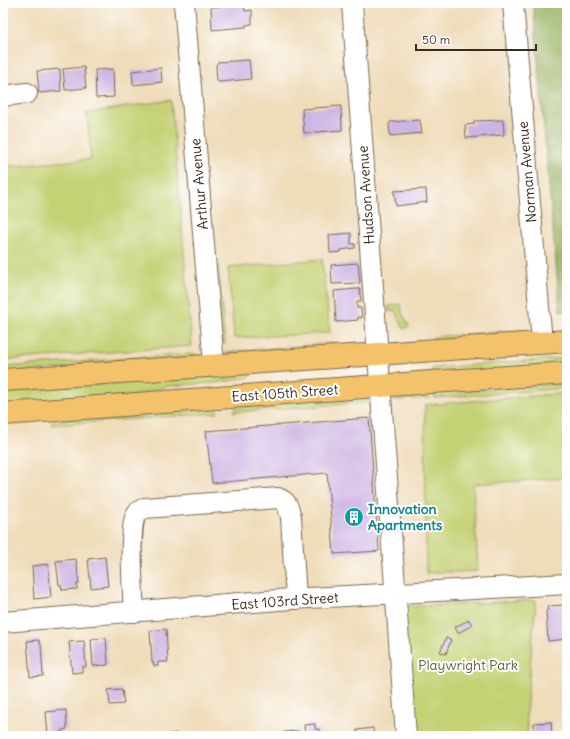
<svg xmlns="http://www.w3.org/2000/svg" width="570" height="739" font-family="Delius,sans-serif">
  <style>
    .green { fill: #c4d274; stroke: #807e49 }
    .forest { fill: #9bb466; stroke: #6b6f42 }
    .building { fill: #cdb5e3 }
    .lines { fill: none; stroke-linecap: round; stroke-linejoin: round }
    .minor-casing { stroke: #7a6854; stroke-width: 22 }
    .major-casing { stroke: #7a6854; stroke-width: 24 }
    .minor { stroke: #fff; stroke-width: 20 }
    .major { stroke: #f3c26a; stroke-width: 22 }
    .labels { text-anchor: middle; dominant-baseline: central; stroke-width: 4; stroke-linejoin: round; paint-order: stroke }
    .street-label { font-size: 14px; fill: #3b2a1e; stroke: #fff }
    .culture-label { font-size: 14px; font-weight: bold; fill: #0d838f; stroke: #fff; text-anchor: start }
    .park-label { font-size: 14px; fill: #645c38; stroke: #fff }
  </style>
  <rect width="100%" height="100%" fill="#fff"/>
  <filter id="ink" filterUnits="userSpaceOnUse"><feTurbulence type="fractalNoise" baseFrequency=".025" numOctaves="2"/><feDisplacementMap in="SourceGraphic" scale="8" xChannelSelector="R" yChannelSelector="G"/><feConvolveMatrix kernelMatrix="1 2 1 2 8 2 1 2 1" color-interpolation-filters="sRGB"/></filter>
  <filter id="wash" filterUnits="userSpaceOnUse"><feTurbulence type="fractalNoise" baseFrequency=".012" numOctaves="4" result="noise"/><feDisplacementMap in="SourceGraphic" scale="16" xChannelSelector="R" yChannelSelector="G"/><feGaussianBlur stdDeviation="0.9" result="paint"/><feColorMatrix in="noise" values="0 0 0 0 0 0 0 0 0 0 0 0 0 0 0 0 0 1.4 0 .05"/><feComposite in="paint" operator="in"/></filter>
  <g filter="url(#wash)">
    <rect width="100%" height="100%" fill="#efdcb9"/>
    <!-- green -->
    <g class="green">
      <polygon points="171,100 192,346 3,360 3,167 91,159 87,113"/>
      <polygon points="322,259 330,333 234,338 228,268"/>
      <polygon points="218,266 225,344 221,343 214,267"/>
      <polygon points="401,304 402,313 409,326 404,329 400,321 396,311 389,311 388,306"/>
      <polygon points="522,330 524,331 522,333 433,342 433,337"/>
      <polygon points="335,343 336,349 229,354 226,352"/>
      <polygon points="194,354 197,355 193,358 3,373 3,367"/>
      <polygon points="567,358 567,365 433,374 432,368"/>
      <polygon points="248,373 250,374 250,377 215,383 167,386 133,396 3,405 3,391"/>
      <polygon points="567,383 567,388 434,398 434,393"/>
      <polygon points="428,393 430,398 234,412 236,407"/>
      <polygon points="567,393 567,478 473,484 478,571 426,573 425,405"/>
      <polygon points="216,409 218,413 51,425 53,420"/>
      <polygon points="536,600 526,713 528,736 411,736 402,607"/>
    </g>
    <!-- forest -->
    <polygon class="forest" points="533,3 554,3 557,4 567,17 567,311 560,311"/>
    <g id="blocks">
      <!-- building -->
      <g class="building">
        <polygon points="244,5 245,11 252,10 252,24 246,25 246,27 212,30 211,7"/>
        <polygon points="249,60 251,79 220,82 217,81 216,65 218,62"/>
        <polygon points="84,67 86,88 65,90 63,69"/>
        <polygon points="161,68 162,82 133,85 132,71"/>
        <polygon points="60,69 61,91 39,93 37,71"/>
        <polygon points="113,69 114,97 96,98 95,70"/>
        <polygon points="341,106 342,130 304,133 302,109"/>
        <polygon points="420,120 422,133 390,136 389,126 390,122"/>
        <polygon points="503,120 504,135 466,138 465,125 474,124 474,121"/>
        <polygon points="426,189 427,202 396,206 394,191"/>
        <polygon points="351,233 351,244 355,244 355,248 341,250 341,252 330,253 329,235"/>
        <polygon points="358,263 360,283 332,284 331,265"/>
        <polygon points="356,289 360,289 361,301 357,301 357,308 361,308 362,318 358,317 358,320 336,322 334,291"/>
        <polygon points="369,418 379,551 334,554 327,473 212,483 206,431"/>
        <polygon points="105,557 108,586 91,588 88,559"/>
        <polygon points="76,559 79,584 77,584 77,589 62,590 61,585 59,585 56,561"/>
        <polygon points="48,564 51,597 34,599 32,566"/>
        <polygon points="565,605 567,639 548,641 546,611 548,610 547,606"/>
        <polygon points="469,620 472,625 458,633 455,627"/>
        <polygon points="166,629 168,662 158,662 158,666 154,666 153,662 152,662 150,631"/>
        <polygon points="106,638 108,665 93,666 91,639"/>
        <polygon points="446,638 451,640 446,654 440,652"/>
        <polygon points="39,640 40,644 41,644 43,676 30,677 27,641"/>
        <polygon points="84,641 86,667 82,667 82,672 72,673 69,642"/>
        <polygon points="122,689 124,704 110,705 108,690"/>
        <polygon points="66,710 67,729 62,730 63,735 48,736 46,712"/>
        <polygon points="551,722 552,736 534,736 534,723"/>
        <polygon points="315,724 315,729 319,729 320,736 305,736 304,725"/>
        <polygon points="373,728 374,736 357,736 357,730"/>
        <polygon points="298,731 299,736 284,736 284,732"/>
        <polygon points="176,733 176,736 162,736 162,735"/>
      </g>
    </g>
  </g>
  <g filter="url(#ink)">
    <use href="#blocks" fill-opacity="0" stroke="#7a6854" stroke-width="1"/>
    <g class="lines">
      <!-- minor casing -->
      <g class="minor-casing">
        <g id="minor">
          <polyline points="184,3 214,365"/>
          <polyline points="352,3 406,736"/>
          <polyline points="513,3 542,342"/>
          <polyline points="3,96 27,93"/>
          <path d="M 134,612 C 133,595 128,524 137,513 C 139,511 143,509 145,508 L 278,498 C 288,502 288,507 291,517 L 296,599"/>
          <polyline points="3,622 291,599 567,584"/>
        </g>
      </g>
      <!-- major casing -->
      <g class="major-casing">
        <g id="major">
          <polyline points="3,380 567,341"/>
          <polyline points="3,414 431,382 567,373"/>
        </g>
      </g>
      <!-- minor -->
      <use href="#minor" class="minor"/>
      <!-- major -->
      <use href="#major" class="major"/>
    </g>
  </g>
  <!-- icons -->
  <defs>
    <g id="building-disc" transform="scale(1)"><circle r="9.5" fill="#0f9aa8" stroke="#fff"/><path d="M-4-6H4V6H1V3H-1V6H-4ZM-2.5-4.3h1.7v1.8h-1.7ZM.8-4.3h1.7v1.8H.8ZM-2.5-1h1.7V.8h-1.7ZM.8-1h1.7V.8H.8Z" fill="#fff"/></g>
  </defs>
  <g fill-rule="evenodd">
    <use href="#building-disc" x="354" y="517"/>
  </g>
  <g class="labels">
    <!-- street labels -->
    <g class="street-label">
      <text transform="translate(527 172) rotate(-95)">Norman Avenue</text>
      <text transform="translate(199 184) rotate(-95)">Arthur Avenue</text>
      <text transform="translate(366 195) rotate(-94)">Hudson Avenue</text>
      <text transform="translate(285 393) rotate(-4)">East 105th Street</text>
      <text transform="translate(285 601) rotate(-4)">East 103rd Street</text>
    </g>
    <!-- culture labels -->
    <g class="culture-label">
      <text x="368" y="509">Innovation<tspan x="368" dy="16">Apartments</tspan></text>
    </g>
    <!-- park labels -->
    <g class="park-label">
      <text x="468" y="665">Playwright Park</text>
    </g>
  </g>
  <!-- margin -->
  <rect width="570" height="739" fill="none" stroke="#fff" stroke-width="16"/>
  <!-- scale -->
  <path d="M416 44v6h120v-6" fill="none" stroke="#3b2a1e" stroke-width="2"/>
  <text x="422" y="44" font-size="12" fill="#3b2a1e" stroke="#ffffff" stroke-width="3" paint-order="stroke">50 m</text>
</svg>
